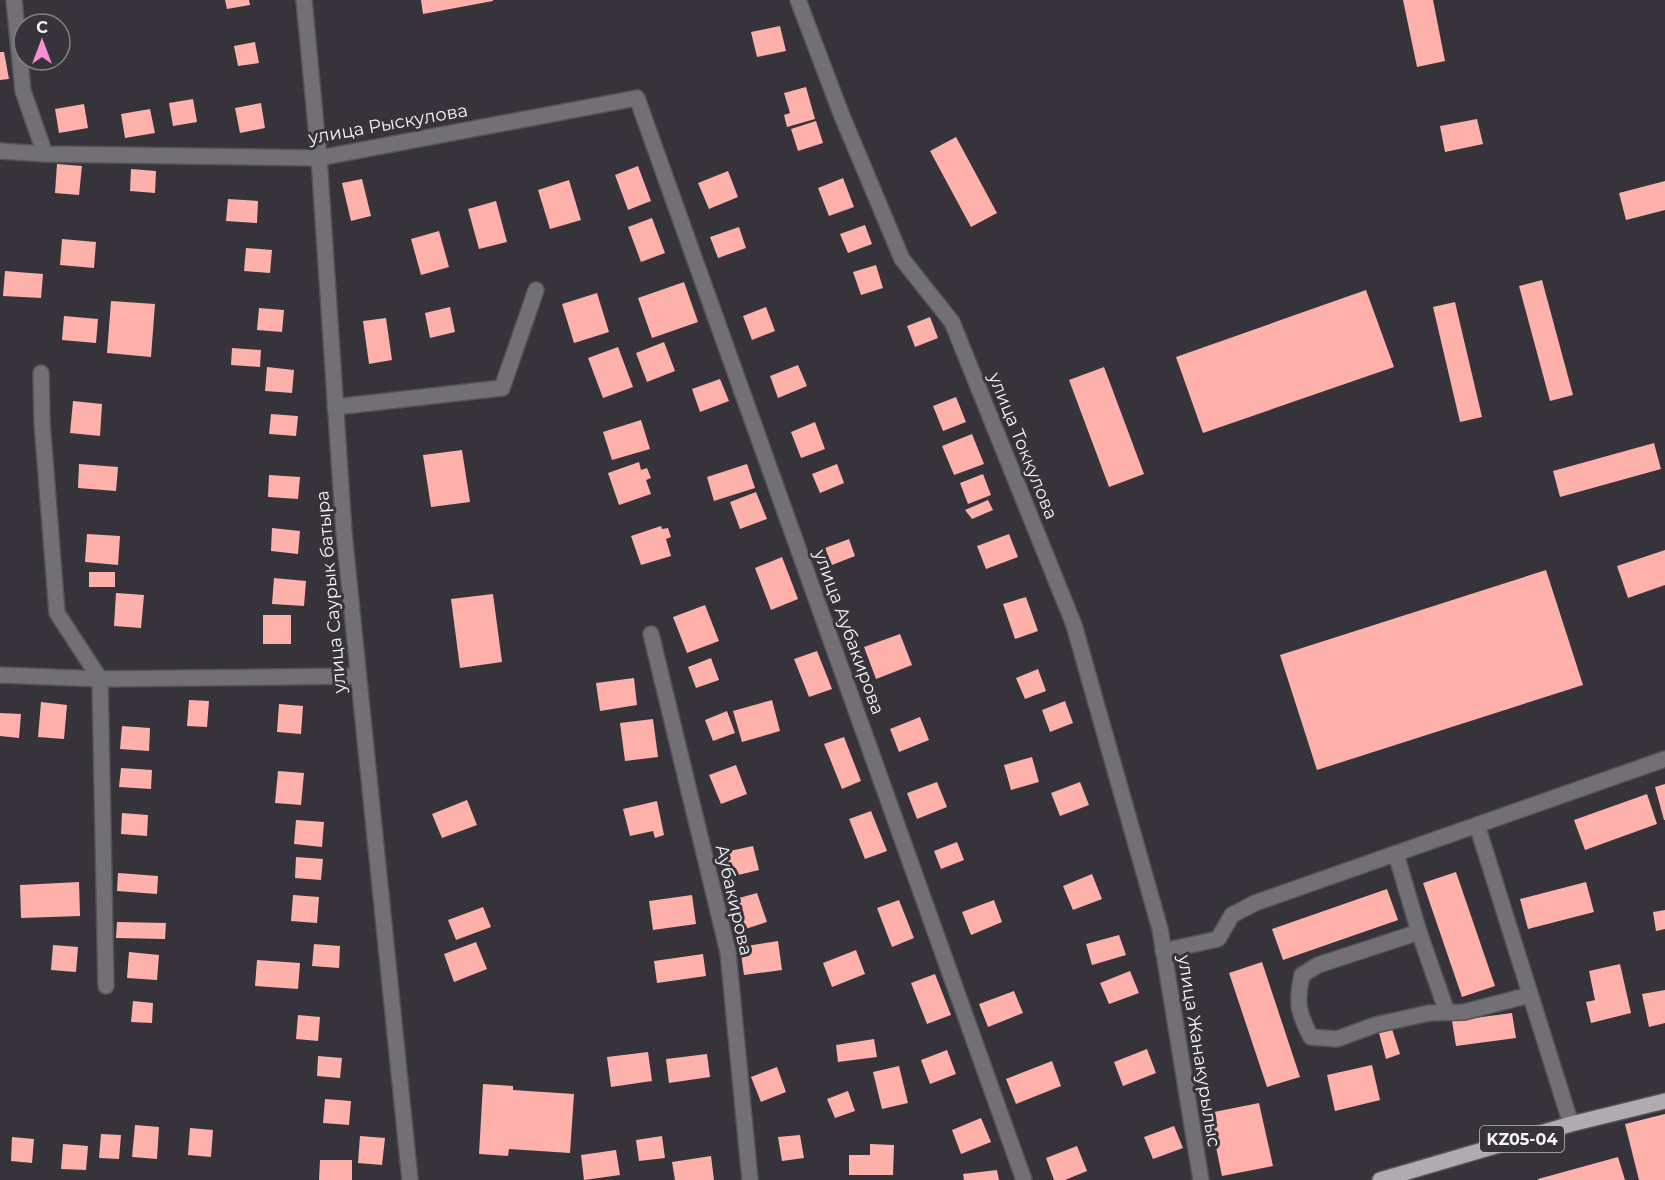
<svg xmlns="http://www.w3.org/2000/svg" width="1665" height="1180" font-family="Montserrat,sans-serif">
  <style>
    .building { fill: #feb0ab }
    .lines { fill: none; stroke-linecap: round; stroke-linejoin: round }
    .minor-casing { stroke: #555258; stroke-width: 18 }
    .major-casing { stroke: #555258; stroke-width: 18 }
    .minor { stroke: #727074; stroke-width: 15 }
    .major { stroke: #afabb1; stroke-width: 15 }
    .labels { text-anchor: middle; dominant-baseline: central; stroke-width: 6; stroke-linejoin: round; paint-order: stroke }
    .shield { fill: #37333a; stroke: #bcb9bf; stroke-width: 1.5 }
    .shield-label { font-size: 16px; font-weight: bold; fill: #f5f3f8 }
    .street-label { font-size: 18px; fill: #f5f3f8; stroke: #37333a }
  </style>
  <rect width="100%" height="100%" fill="#37333a"/>
  <!-- building -->
  <g class="building">
    <polygon points="225,0 249,0 250,5 227,9"/>
    <polygon points="421,0 493,0 493,1 423,14"/>
    <polygon points="1403,0 1433,0 1445,61 1417,67"/>
    <polygon points="780,26 786,51 757,57 751,32"/>
    <polygon points="64,30 68,51 60,52 60,31"/>
    <polygon points="255,42 259,63 238,66 234,46"/>
    <polygon points="0,52 4,52 9,79 0,80"/>
    <polygon points="806,87 815,119 787,127 784,115 790,113 784,93"/>
    <polygon points="193,99 197,122 173,126 169,103"/>
    <polygon points="261,103 265,128 240,133 235,108"/>
    <polygon points="84,104 88,128 59,133 55,109"/>
    <polygon points="150,109 155,133 125,138 121,114"/>
    <polygon points="1477,119 1483,144 1445,152 1440,126"/>
    <polygon points="816,121 823,143 798,151 791,129"/>
    <polygon points="956,137 997,213 971,227 930,151"/>
    <polygon points="57,164 82,166 79,195 55,193"/>
    <polygon points="638,166 651,201 628,210 615,175"/>
    <polygon points="131,169 156,171 155,193 130,191"/>
    <polygon points="728,171 738,197 709,209 698,183"/>
    <polygon points="843,178 854,207 829,216 818,188"/>
    <polygon points="362,179 371,216 351,221 342,183"/>
    <polygon points="569,180 581,220 550,229 538,190"/>
    <polygon points="1665,181 1665,210 1626,220 1619,193"/>
    <polygon points="228,199 258,201 257,223 226,221"/>
    <polygon points="496,201 507,242 479,249 468,209"/>
    <polygon points="652,218 665,253 641,262 628,227"/>
    <polygon points="865,225 872,244 848,253 840,234"/>
    <polygon points="739,227 746,248 718,258 710,237"/>
    <polygon points="439,231 449,267 421,275 411,239"/>
    <polygon points="62,239 96,242 94,268 60,265"/>
    <polygon points="246,248 272,250 270,273 244,271"/>
    <polygon points="876,265 883,288 861,295 853,272"/>
    <polygon points="5,271 43,274 41,298 3,296"/>
    <polygon points="1542,280 1573,395 1550,401 1519,286"/>
    <polygon points="684,282 698,322 652,338 638,298"/>
    <polygon points="1366,290 1394,367 1203,433 1176,357"/>
    <polygon points="597,293 609,332 574,343 562,304"/>
    <polygon points="111,301 155,304 151,357 107,353"/>
    <polygon points="1455,302 1482,417 1460,422 1433,307"/>
    <polygon points="450,307 455,332 430,338 425,313"/>
    <polygon points="766,307 775,331 752,340 743,316"/>
    <polygon points="259,308 284,310 282,332 257,330"/>
    <polygon points="64,316 98,319 96,343 62,340"/>
    <polygon points="930,317 938,338 915,347 907,326"/>
    <polygon points="386,318 392,360 369,364 363,321"/>
    <polygon points="664,342 675,371 647,382 636,353"/>
    <polygon points="618,347 633,387 603,398 588,358"/>
    <polygon points="232,348 261,350 260,367 231,365"/>
    <polygon points="798,365 807,386 778,398 770,376"/>
    <polygon points="267,367 294,370 292,393 265,391"/>
    <polygon points="1104,367 1144,474 1109,487 1069,380"/>
    <polygon points="720,379 729,401 700,412 692,389"/>
    <polygon points="956,397 966,422 943,431 933,406"/>
    <polygon points="73,401 102,404 100,436 70,433"/>
    <polygon points="271,414 298,416 296,436 269,434"/>
    <polygon points="641,420 650,449 612,460 603,432"/>
    <polygon points="815,422 825,449 801,458 791,432"/>
    <polygon points="972,434 984,464 954,475 942,446"/>
    <polygon points="1654,443 1661,469 1560,497 1553,471"/>
    <polygon points="462,450 470,502 431,507 423,455"/>
    <polygon points="639,462 641,470 647,468 651,478 646,480 651,494 619,505 608,473"/>
    <polygon points="79,464 118,467 116,491 78,488"/>
    <polygon points="747,464 755,488 714,501 707,477"/>
    <polygon points="837,464 844,483 820,493 812,474"/>
    <polygon points="983,474 991,495 968,504 960,483"/>
    <polygon points="269,475 300,477 298,499 268,497"/>
    <polygon points="756,492 767,519 740,529 730,502"/>
    <polygon points="988,500 993,510 972,519 965,510"/>
    <polygon points="661,526 662,529 668,528 671,537 666,539 671,556 641,565 631,536"/>
    <polygon points="272,528 300,531 298,554 271,551"/>
    <polygon points="87,534 120,536 118,565 85,562"/>
    <polygon points="1009,534 1018,557 986,569 977,546"/>
    <polygon points="849,539 855,556 832,565 825,548"/>
    <polygon points="1665,550 1665,585 1628,598 1617,566"/>
    <polygon points="782,557 798,599 771,610 755,568"/>
    <polygon points="1546,570 1583,685 1317,770 1280,655"/>
    <rect x="89" y="572" width="26" height="15"/>
    <polygon points="274,578 306,581 304,606 272,604"/>
    <polygon points="116,593 144,595 141,628 114,626"/>
    <polygon points="493,594 502,662 460,668 451,599"/>
    <polygon points="1026,597 1038,631 1015,639 1003,604"/>
    <polygon points="705,605 719,641 687,653 673,617"/>
    <rect x="263" y="615" width="28" height="29"/>
    <polygon points="900,634 912,665 876,679 864,647"/>
    <polygon points="817,651 832,689 809,697 794,659"/>
    <polygon points="711,658 719,680 696,688 688,667"/>
    <polygon points="1038,669 1046,691 1025,699 1016,678"/>
    <polygon points="634,678 637,705 600,711 596,683"/>
    <polygon points="189,700 209,701 207,727 187,726"/>
    <polygon points="772,700 780,731 742,742 733,711"/>
    <polygon points="1065,701 1073,723 1050,732 1042,710"/>
    <polygon points="41,702 67,705 64,739 38,737"/>
    <polygon points="279,704 303,706 301,734 277,732"/>
    <polygon points="727,711 735,733 713,741 705,720"/>
    <polygon points="0,713 21,714 19,738 0,736"/>
    <polygon points="920,717 929,740 899,752 890,729"/>
    <polygon points="653,719 658,757 625,761 620,723"/>
    <polygon points="122,726 150,728 149,751 120,749"/>
    <polygon points="844,737 861,781 842,789 824,744"/>
    <polygon points="1032,757 1039,782 1011,790 1004,765"/>
    <polygon points="736,765 747,794 721,804 709,775"/>
    <polygon points="121,768 152,770 151,789 119,787"/>
    <polygon points="278,771 304,773 301,805 275,803"/>
    <polygon points="937,782 947,807 917,819 907,793"/>
    <polygon points="1080,782 1089,805 1060,816 1051,793"/>
    <polygon points="1665,784 1665,820 1664,820 1655,787"/>
    <polygon points="1647,794 1657,824 1585,850 1574,820"/>
    <polygon points="467,800 477,825 442,838 432,814"/>
    <polygon points="657,801 664,835 655,838 653,831 630,836 623,809"/>
    <polygon points="871,811 887,851 865,859 849,819"/>
    <polygon points="122,813 148,815 147,836 121,834"/>
    <polygon points="296,820 324,822 322,847 294,844"/>
    <polygon points="957,842 964,860 941,869 934,851"/>
    <polygon points="753,846 759,870 730,877 725,852"/>
    <polygon points="296,857 323,859 321,880 295,878"/>
    <polygon points="1456,872 1495,986 1462,997 1423,883"/>
    <polygon points="118,873 158,876 157,894 117,891"/>
    <polygon points="1092,874 1102,899 1073,910 1063,886"/>
    <polygon points="79,882 80,916 21,918 20,885"/>
    <polygon points="1586,882 1594,912 1528,929 1520,899"/>
    <polygon points="1387,889 1398,920 1283,960 1272,929"/>
    <polygon points="757,893 767,922 742,930 732,900"/>
    <polygon points="293,895 319,897 317,923 291,921"/>
    <polygon points="692,895 696,924 653,930 649,901"/>
    <polygon points="899,900 914,938 892,947 877,908"/>
    <polygon points="994,900 1002,922 971,935 962,912"/>
    <polygon points="483,907 491,927 456,940 448,920"/>
    <polygon points="1665,910 1665,929 1656,931 1653,912"/>
    <polygon points="117,922 166,923 165,939 116,938"/>
    <polygon points="1119,935 1126,955 1092,965 1086,944"/>
    <polygon points="778,941 782,970 744,975 740,947"/>
    <polygon points="476,942 487,969 454,982 444,954"/>
    <polygon points="314,944 340,946 339,968 312,966"/>
    <polygon points="53,945 78,947 76,972 51,970"/>
    <polygon points="856,950 865,974 832,987 823,963"/>
    <polygon points="129,952 159,955 157,980 127,978"/>
    <polygon points="703,954 706,976 657,983 654,961"/>
    <polygon points="257,960 300,963 298,989 255,986"/>
    <polygon points="1262,962 1300,1077 1267,1087 1229,973"/>
    <polygon points="1620,964 1631,1013 1591,1023 1586,1002 1595,1000 1589,971"/>
    <polygon points="1130,971 1139,993 1109,1004 1100,983"/>
    <polygon points="935,974 951,1015 927,1024 911,983"/>
    <polygon points="1665,990 1665,1023 1649,1027 1642,994"/>
    <polygon points="1014,991 1023,1013 988,1027 979,1004"/>
    <polygon points="133,1001 153,1003 152,1023 131,1022"/>
    <polygon points="1512,1013 1516,1038 1456,1046 1452,1021"/>
    <polygon points="298,1015 320,1017 318,1041 296,1039"/>
    <polygon points="1392,1029 1400,1054 1386,1059 1379,1033"/>
    <polygon points="874,1039 877,1057 838,1062 836,1045"/>
    <polygon points="1147,1049 1156,1073 1123,1086 1114,1062"/>
    <polygon points="947,1050 956,1074 930,1084 921,1060"/>
    <polygon points="648,1052 652,1081 611,1087 607,1057"/>
    <polygon points="707,1054 710,1077 669,1083 666,1059"/>
    <polygon points="318,1056 342,1058 340,1078 317,1076"/>
    <polygon points="1052,1061 1061,1086 1016,1104 1006,1079"/>
    <polygon points="1372,1065 1380,1100 1335,1111 1327,1075"/>
    <polygon points="899,1066 908,1103 882,1109 873,1072"/>
    <polygon points="777,1067 786,1092 761,1102 751,1077"/>
    <polygon points="483,1084 513,1086 513,1090 574,1094 570,1153 509,1149 508,1156 479,1154"/>
    <polygon points="848,1091 855,1111 835,1118 827,1099"/>
    <polygon points="325,1099 351,1101 349,1125 323,1123"/>
    <polygon points="1259,1103 1273,1166 1222,1176 1209,1113"/>
    <polygon points="1665,1114 1665,1180 1639,1180 1625,1124"/>
    <polygon points="981,1118 991,1142 961,1154 952,1130"/>
    <polygon points="135,1125 159,1127 157,1159 132,1157"/>
    <polygon points="1174,1126 1183,1148 1153,1159 1144,1137"/>
    <polygon points="190,1128 213,1130 211,1157 188,1155"/>
    <polygon points="101,1134 121,1135 119,1159 99,1158"/>
    <polygon points="800,1135 804,1158 782,1161 778,1137"/>
    <polygon points="360,1136 385,1138 382,1165 358,1163"/>
    <polygon points="662,1136 665,1158 639,1161 636,1140"/>
    <polygon points="12,1137 34,1139 32,1163 11,1161"/>
    <polygon points="63,1144 88,1146 86,1170 61,1169"/>
    <polygon points="870,1144 894,1145 893,1175 849,1175 849,1155 870,1155"/>
    <polygon points="1077,1146 1087,1171 1065,1180 1054,1180 1046,1158"/>
    <polygon points="616,1150 620,1175 584,1180 581,1155"/>
    <polygon points="711,1156 714,1180 675,1180 672,1162"/>
    <polygon points="1618,1157 1625,1180 1538,1180 1538,1179"/>
    <polygon points="320,1160 352,1160 352,1180 319,1180"/>
    <polygon points="997,1170 999,1180 964,1180 963,1174"/>
  </g>
  <g class="lines">
    <!-- minor casing -->
    <g class="minor-casing">
      <g id="minor">
        <polyline points="14,0 23,91 45,154"/>
        <polyline points="304,0 319,158 344,533 410,1180"/>
        <polyline points="798,0 842,116 902,259 952,322 1074,625 1160,929 1201,1180"/>
        <polyline points="0,151 45,154 319,158 637,98 1024,1180"/>
        <polyline points="41,373 42,422 57,613 100,679 358,676"/>
        <polyline points="335,407 502,388 536,290"/>
        <polyline points="651,634 728,952 750,1180"/>
        <polyline points="0,675 100,679 106,986"/>
        <polyline points="1477,825 1571,1124"/>
        <polyline points="1396,854 1419,932 1447,1012"/>
        <path d="M 1419,932 L 1318,965 L 1302,975 C 1296,1003 1298,1013 1311,1037 L 1337,1039 L 1375,1025 L 1429,1013 L 1464,1012 L 1530,995"/>
        <polyline points="1163,951 1218,939 1232,915 1255,903 1665,759"/>
      </g>
    </g>
    <!-- major casing -->
    <g class="major-casing">
      <polyline id="major" points="1380,1180 1571,1124 1665,1101"/>
    </g>
    <!-- minor -->
    <use href="#minor" class="minor"/>
    <!-- major -->
    <use href="#major" class="major"/>
  </g>
  <g class="labels">
    <!-- shield labels -->
    <rect class="shield" x="1480" y="1126" width="84" height="26" rx="4.5"/>
    <g class="shield-label">
      <text x="1522" y="1139">KZ05-04</text>
    </g>
    <!-- street labels -->
    <g class="street-label">
      <text transform="translate(388 124) rotate(-10)">улица Рыскулова</text>
      <text transform="translate(1023 446) rotate(68)">улица Токкулова</text>
      <text transform="translate(331 592) rotate(-95)">улица Саурык батыра</text>
      <text transform="translate(849 632) rotate(70)">улица Аубакирова</text>
      <text transform="translate(734 900) rotate(77)">Аубакирова</text>
      <text transform="translate(1199 1051) rotate(81)">улица Жанакурылыс</text>
    </g>
  </g>
  <!-- north arrow -->
  <g transform="translate(42 42)"><circle r="28" fill="#37333a" stroke="#838086" stroke-width="1.5"/>
  <path d="M0-4.5L10 22L0 15L-10 22Z" fill="#f690d0"/>
  <text y="-9" font-size="16" font-weight="bold" text-anchor="middle" fill="#f5f3f8">С</text>
  </g>
</svg>
